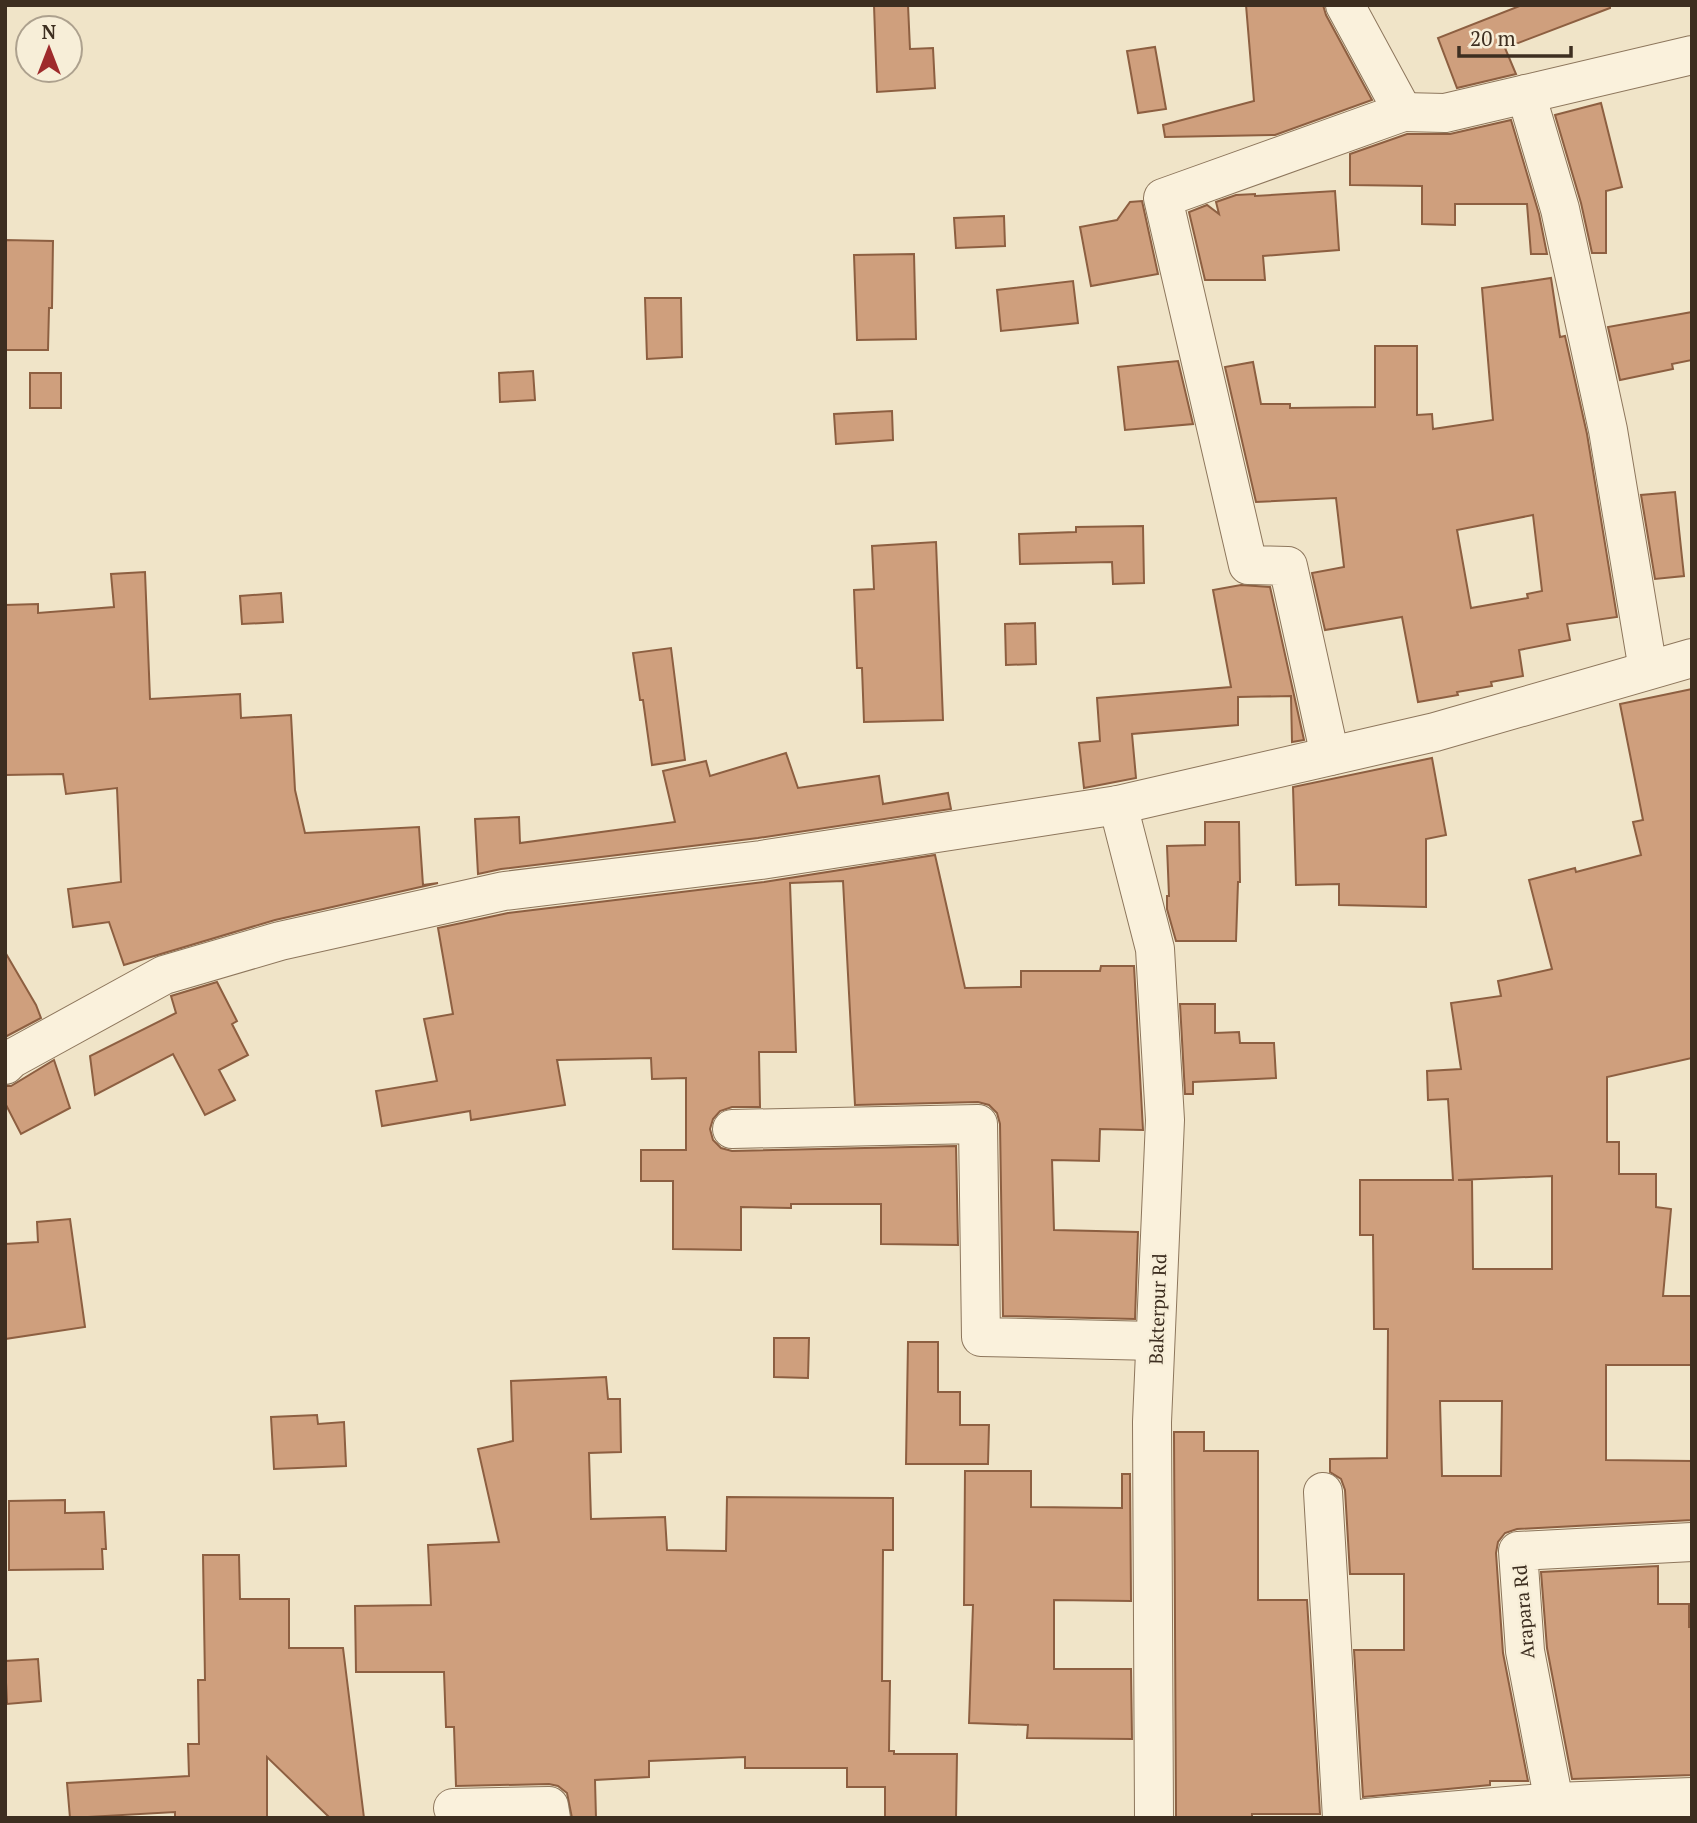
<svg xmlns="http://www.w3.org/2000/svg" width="1697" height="1823" font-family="'PT Serif',serif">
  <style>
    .building { fill: #cf9f7d; stroke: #8d5f41; stroke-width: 2; fill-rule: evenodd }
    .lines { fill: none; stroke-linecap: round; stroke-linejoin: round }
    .street-casing { stroke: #8d765c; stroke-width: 40 }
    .street { stroke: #faf1dc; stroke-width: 38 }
    .labels { text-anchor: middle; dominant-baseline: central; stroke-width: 5; stroke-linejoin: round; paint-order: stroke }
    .street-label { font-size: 19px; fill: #3d2e20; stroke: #f7eed8 }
  </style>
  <rect width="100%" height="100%" fill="#f0e4c8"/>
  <!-- building -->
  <g class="building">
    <polygon points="874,5 908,5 910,49 933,48 935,88 877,92"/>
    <polygon points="1246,5 1323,5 1326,15 1372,100 1275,135 1165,137 1163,125 1254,101"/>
    <polygon points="1522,5 1610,5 1610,8 1505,48 1516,74 1457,88 1438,38"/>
    <polygon points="1155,47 1166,109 1138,113 1127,51"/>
    <polygon points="1601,103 1622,187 1606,191 1606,253 1592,253 1581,203 1555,115"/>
    <polygon points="1511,120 1539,214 1547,254 1531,254 1527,204 1455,204 1455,225 1422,224 1422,186 1350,185 1350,154 1407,134 1450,134"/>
    <polygon points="1335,191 1339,250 1263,256 1265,280 1205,280 1189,212 1207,205 1219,214 1216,202 1236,195 1255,194 1255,196"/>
    <polygon points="1142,201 1158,274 1091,286 1080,227 1117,220 1130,202"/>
    <polygon points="1004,216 1005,246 956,248 954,218"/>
    <polygon points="5,240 53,241 52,308 49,308 48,350 5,350"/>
    <polygon points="914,254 916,339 857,340 854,255"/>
    <path d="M 1551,278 L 1560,337 L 1565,336 L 1587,434 L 1617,617 L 1567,624 L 1570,640 L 1519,650 L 1523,676 L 1491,682 L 1492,686 L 1457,692 L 1458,695 L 1418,702 L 1402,617 L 1325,630 L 1312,573 L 1344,567 L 1336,498 L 1256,502 L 1225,367 L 1253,362 L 1261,404 L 1290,404 L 1290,408 L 1375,407 L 1375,346 L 1417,346 L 1417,415 L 1432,414 L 1433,429 L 1493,420 L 1482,288 ZM 1533,515 L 1542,591 L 1527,594 L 1528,598 L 1471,608 L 1457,530 Z"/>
    <polygon points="1073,281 1078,323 1001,331 997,290"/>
    <polygon points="645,298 681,298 682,357 647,359"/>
    <polygon points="1692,312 1692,360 1672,364 1673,369 1620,380 1608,327"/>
    <polygon points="1178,361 1193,424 1125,430 1118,367"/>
    <polygon points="533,371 535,400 500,402 499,373"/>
    <rect x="30" y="373" width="31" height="35"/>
    <polygon points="892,411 893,440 836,444 834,414"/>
    <polygon points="1675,492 1684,576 1655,579 1641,495"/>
    <polygon points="1143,526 1144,583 1113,584 1112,562 1020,564 1019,534 1076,532 1076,527"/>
    <polygon points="936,542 943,720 864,722 862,668 857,668 854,590 874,589 872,546"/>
    <polygon points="145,572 150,699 240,694 241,718 291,715 295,790 305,833 419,827 423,885 438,883 275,920 124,965 109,922 73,927 68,889 121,882 117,788 66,794 63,774 5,775 5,605 38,604 38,613 114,607 111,574"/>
    <polygon points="1241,585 1270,587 1304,740 1292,742 1291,696 1238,697 1238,725 1132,734 1136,778 1084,788 1079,743 1100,741 1097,698 1231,687 1213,590"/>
    <polygon points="281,593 283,622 242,624 240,596"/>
    <polygon points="1035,623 1036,664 1006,665 1005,624"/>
    <polygon points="671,648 685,760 652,765 643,700 640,700 633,653"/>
    <path d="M 1692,689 L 1692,1058 L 1607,1077 L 1607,1142 L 1619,1142 L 1619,1174 L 1656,1174 L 1656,1207 L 1671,1209 L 1663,1296 L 1692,1296 L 1692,1365 L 1606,1365 L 1606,1460 L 1692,1461 L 1692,1520 L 1517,1529 L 1505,1533 L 1498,1542 L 1496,1553 L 1503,1653 L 1528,1781 L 1490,1781 L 1490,1785 L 1363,1797 L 1354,1650 L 1404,1650 L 1404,1574 L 1350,1574 L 1345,1490 L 1341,1479 L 1330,1472 L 1330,1459 L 1387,1458 L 1388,1329 L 1374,1329 L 1373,1235 L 1360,1235 L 1360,1180 L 1453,1180 L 1448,1099 L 1428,1100 L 1427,1071 L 1461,1069 L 1451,1003 L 1501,996 L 1498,981 L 1552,969 L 1529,880 L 1575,868 L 1576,872 L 1641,855 L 1633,822 L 1643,820 L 1620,704 ZM 1552,1176 L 1552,1269 L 1473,1269 L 1472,1180 L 1458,1180 ZM 1440,1401 L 1502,1401 L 1501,1476 L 1442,1476 Z"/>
    <polygon points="786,753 798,788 879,776 883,804 948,793 951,809 758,838 501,869 478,874 475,819 519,817 520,843 675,822 663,771 706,761 710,776"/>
    <polygon points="1432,758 1446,835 1426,839 1426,907 1339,905 1339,884 1296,885 1293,787"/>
    <polygon points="1205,822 1239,822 1240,882 1238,882 1236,941 1176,941 1167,909 1167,896 1169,896 1167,846 1205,845"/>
    <polygon points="935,855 965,988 1021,987 1021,971 1100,971 1101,966 1134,966 1143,1130 1100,1129 1099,1161 1052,1160 1054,1230 1138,1232 1135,1319 1003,1316 1000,1124 997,1113 989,1105 978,1102 855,1105 843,881 790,883 796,1052 759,1052 760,1107 732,1107 720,1111 713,1119 710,1129 713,1140 721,1148 732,1151 956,1146 958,1245 881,1244 881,1204 791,1204 791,1208 741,1207 741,1250 673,1249 673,1181 641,1181 641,1150 686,1150 686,1078 652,1079 651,1058 557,1060 565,1105 471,1120 470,1111 382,1126 376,1091 437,1081 424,1019 453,1014 438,928 508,913 764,882"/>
    <polygon points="5,952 36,1005 41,1018 5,1037"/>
    <polygon points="217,982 237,1021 232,1024 248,1055 219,1070 235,1100 205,1115 173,1054 95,1095 90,1056 176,1013 171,996"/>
    <polygon points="1180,1004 1215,1004 1215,1033 1239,1032 1240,1043 1274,1043 1276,1078 1193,1082 1193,1094 1185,1094"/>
    <polygon points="54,1060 70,1108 21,1134 5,1103 5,1086 11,1086"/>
    <polygon points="70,1219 85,1327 5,1339 5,1244 38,1242 37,1222"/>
    <polygon points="774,1338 809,1338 808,1378 774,1377"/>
    <polygon points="908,1342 938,1342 938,1392 960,1392 960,1425 989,1425 988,1464 906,1464"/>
    <polygon points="606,1377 608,1399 620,1399 621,1452 589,1453 591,1519 665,1517 667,1550 726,1551 727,1497 893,1498 893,1550 883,1550 882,1681 890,1681 889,1751 894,1751 894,1754 957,1754 956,1818 885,1818 885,1787 847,1787 847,1768 745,1768 745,1757 649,1761 649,1777 595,1780 596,1818 572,1818 567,1793 558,1786 549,1784 456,1786 454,1727 446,1727 444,1672 356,1672 355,1606 431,1605 428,1545 499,1542 478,1449 513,1441 511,1381"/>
    <polygon points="317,1415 318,1424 344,1422 346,1466 274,1469 271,1417"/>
    <polygon points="1174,1432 1204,1432 1204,1451 1258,1451 1258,1600 1307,1600 1320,1814 1252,1814 1252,1818 1176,1818"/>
    <polygon points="965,1471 1031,1471 1031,1507 1122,1508 1122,1474 1130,1474 1131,1601 1054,1600 1054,1669 1131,1669 1132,1739 1027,1738 1028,1725 969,1723 973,1605 964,1605"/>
    <polygon points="65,1500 65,1513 104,1512 106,1549 102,1549 103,1569 9,1570 9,1501"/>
    <polygon points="203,1555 239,1555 240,1599 289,1599 289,1648 343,1648 364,1818 330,1818 267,1757 267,1818 175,1818 175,1812 70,1818 67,1783 189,1776 188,1744 199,1744 198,1680 205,1680"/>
    <polygon points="1658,1566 1658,1604 1689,1604 1689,1627 1692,1627 1692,1775 1572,1779 1547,1648 1541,1572"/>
    <polygon points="38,1659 41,1701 7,1704 5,1661"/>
  </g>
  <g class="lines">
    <!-- street casing -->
    <g class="street-casing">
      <g id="street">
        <polyline points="1526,94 1560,209 1608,430 1648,670"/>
        <polyline points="1403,112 1445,113 1692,55"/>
        <polyline points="1330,756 1288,566 1248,565 1163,198 1403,112 1345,5"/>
        <polyline points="1118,805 1155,949 1165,1120 1152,1422 1154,1818"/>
        <polyline points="5,1065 11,1059 164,975 280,941 504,891 761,860 1118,805 1435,732 1692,658"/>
        <polyline points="732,1129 978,1124 981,1337 1155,1341"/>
        <polyline points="1323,1492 1342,1818"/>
        <polyline points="1554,1802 1692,1797"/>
        <polyline points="453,1808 549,1806 551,1818"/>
        <polyline points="1366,1818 1554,1802 1525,1651 1518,1551 1692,1542"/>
      </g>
    </g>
    <!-- street -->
    <use href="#street" class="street"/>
  </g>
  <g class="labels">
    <!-- street labels -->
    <g class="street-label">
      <text transform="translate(1157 1309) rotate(-88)">Bakterpur Rd</text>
      <text transform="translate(1523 1612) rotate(-95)">Arapara Rd</text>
    </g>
  </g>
  <!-- border -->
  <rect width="1697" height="1823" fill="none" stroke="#3d2e20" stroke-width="14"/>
  <!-- north arrow -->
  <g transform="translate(49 49)"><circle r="33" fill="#f7eed8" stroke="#ada18e" stroke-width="2"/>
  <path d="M0-5L12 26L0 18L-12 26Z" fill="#9e2a2b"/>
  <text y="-10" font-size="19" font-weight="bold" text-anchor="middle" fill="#3d2e20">N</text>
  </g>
  <!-- scale -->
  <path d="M1459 46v10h112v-10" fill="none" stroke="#3d2e20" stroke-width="3.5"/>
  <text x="1470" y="46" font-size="21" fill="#3d2e20" stroke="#f7eed8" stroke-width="5" paint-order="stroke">20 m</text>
</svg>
